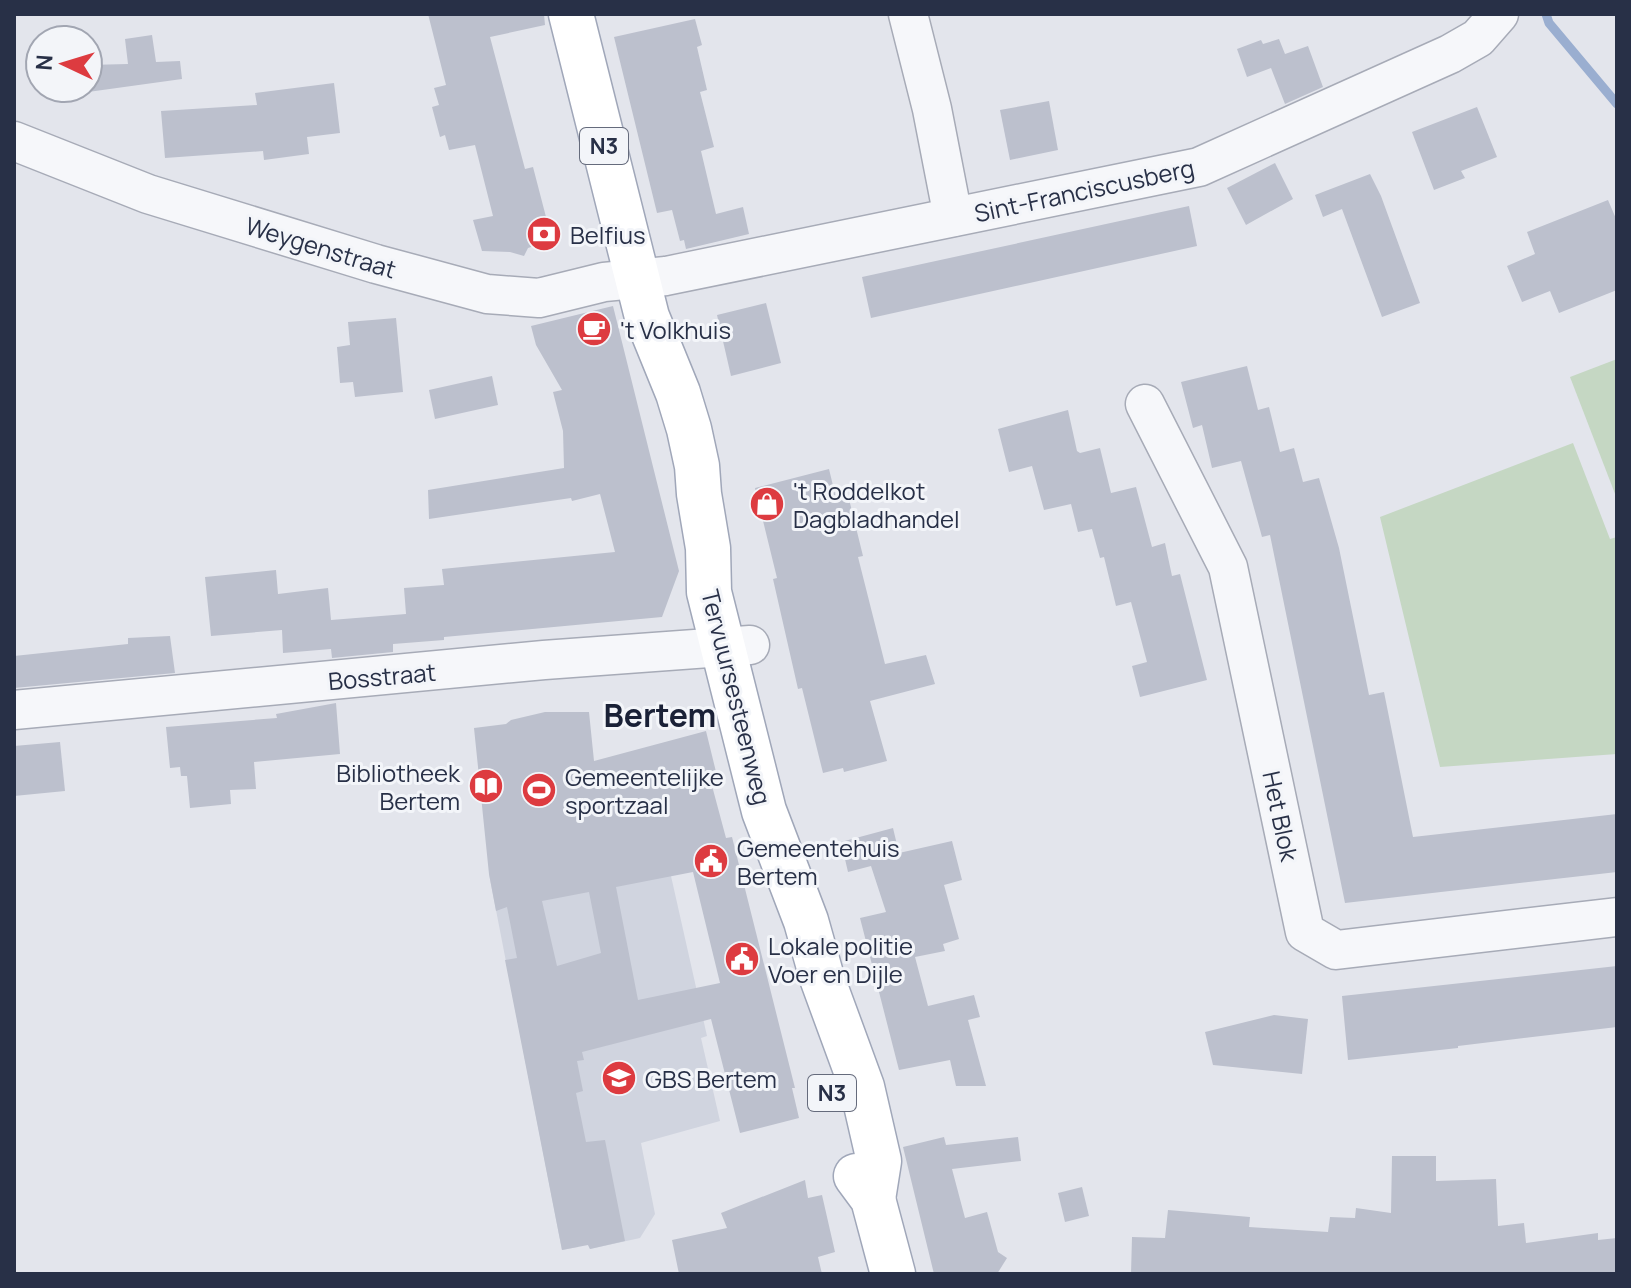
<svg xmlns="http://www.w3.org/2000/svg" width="1631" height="1288" font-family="Manrope,sans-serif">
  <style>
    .built { fill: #d0d4df }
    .green { fill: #c5d7c3 }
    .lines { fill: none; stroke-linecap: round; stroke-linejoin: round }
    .stream { stroke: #9aaed0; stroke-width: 9 }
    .building { fill: #bcc0cd; fill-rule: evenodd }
    .minor-casing { stroke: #a7abb7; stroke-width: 41 }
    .major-casing { stroke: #a0a7b9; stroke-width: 47 }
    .minor { stroke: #f6f7fa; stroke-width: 38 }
    .major { stroke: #fff; stroke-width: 44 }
    .labels { text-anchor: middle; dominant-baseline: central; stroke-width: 6; stroke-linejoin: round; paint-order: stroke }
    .shield { fill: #f3f5f9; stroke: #656b7c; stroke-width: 2 }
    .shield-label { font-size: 22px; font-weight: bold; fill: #283047 }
    .street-label { font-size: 24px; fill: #283047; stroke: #f3f5f9 }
    .poi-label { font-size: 24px; fill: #283047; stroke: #f3f5f9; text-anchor: start }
    .district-label { font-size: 32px; font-weight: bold; fill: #1a2137; stroke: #f3f5f9 }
  </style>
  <rect width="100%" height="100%" fill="#e3e5ec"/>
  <!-- built -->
  <polygon class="built" points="489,874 671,876 707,1036 701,1038 720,1121 641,1143 655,1214 640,1238 590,1249 585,1238 577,1239 578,1247 562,1250"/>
  <!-- green -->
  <g class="green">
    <polygon points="1617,359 1617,499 1570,377"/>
    <polygon points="1573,443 1610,539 1617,537 1617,754 1440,767 1380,517"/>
  </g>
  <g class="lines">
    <!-- stream -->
    <polyline class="stream" points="1546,14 1549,23 1617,104"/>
  </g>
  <!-- building -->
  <g class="building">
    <polygon points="428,14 544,14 545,25 490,37 525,169 533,167 552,240 528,248 524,256 510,252 482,251 473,220 493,216 475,145 449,150 445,135 440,137 432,107 439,105 434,88 446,85"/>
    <polygon points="695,19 702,45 697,47 707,90 700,92 714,147 701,151 716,214 743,207 749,234 686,249 684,240 680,241 672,210 657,213 614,37"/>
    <polygon points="152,35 156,62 180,61 182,79 88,92 88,65 128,64 125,39"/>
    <polygon points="1279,39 1285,54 1308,46 1323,87 1285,104 1271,68 1247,77 1237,49 1261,40 1263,44"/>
    <polygon points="334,83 340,133 307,137 309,154 264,160 263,151 165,158 161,111 257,105 255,93"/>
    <polygon points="1049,101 1058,150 1010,160 1000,110"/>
    <polygon points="1477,107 1497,157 1461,171 1465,178 1434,190 1412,132"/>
    <polygon points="1275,163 1293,199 1246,225 1227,188"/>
    <polygon points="1370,174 1381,196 1420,303 1382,317 1342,209 1323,217 1315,195"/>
    <polygon points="1608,200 1617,221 1617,290 1559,313 1550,291 1522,302 1507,266 1535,254 1527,232"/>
    <polygon points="1189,206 1197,246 871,318 862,277"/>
    <polygon points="766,303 781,363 731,376 717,315"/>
    <polygon points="613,306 679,571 662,617 444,637 444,640 393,644 393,652 332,658 331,649 283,653 282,630 211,636 205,577 276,570 278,594 328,588 331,620 406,614 404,588 444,585 442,569 615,552 600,494 572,501 571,498 429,519 428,490 564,468 563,431 553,392 562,390 536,345 531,326"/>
    <polygon points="396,318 403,392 355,397 353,382 340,383 337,347 350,345 348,322"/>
    <polygon points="1247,366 1258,410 1269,407 1280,452 1294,448 1303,482 1319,478 1339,548 1369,695 1384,692 1413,837 1617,814 1617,872 1345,903 1270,535 1262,537 1241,461 1212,468 1202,425 1193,428 1181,382"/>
    <polygon points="492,376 498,405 435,419 429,390"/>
    <polygon points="1068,410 1077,451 1080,453 1100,448 1111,493 1136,487 1152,547 1165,543 1172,576 1180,574 1207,680 1140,697 1132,666 1147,662 1131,602 1116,606 1104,557 1100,558 1092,529 1078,532 1071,504 1044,510 1032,466 1009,472 998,429"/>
    <polygon points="829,469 836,498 848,495 863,556 858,557 885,664 926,655 935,684 870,701 887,761 844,772 843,768 823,773 802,688 798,689 773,579 777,578 755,488"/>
    <polygon points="170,636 175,673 14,688 14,656 128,644 128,638"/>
    <polygon points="336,703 340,754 254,762 256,789 230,790 231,804 190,808 187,776 181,776 180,767 170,768 166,727 277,718 276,714"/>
    <path d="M 545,712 L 589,712 L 594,761 L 706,731 L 718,780 L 711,782 L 726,838 L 732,837 L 795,1088 L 792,1088 L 799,1118 L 740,1133 L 711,1019 L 582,1052 L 584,1060 L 577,1061 L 583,1091 L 576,1093 L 586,1142 L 605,1140 L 625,1241 L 590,1249 L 588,1245 L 562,1250 L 505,960 L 517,958 L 507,907 L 496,911 L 489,874 L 474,728 L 506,724 L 511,720 ZM 693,872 L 720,983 L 638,1000 L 616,887 ZM 589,892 L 601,953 L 557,966 L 542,901 Z"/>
    <polygon points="60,742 65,791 14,796 14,746"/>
    <polygon points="893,828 899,853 952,841 962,880 944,885 959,939 943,944 945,951 915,957 928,1006 974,995 980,1017 968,1020 986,1086 956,1086 950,1060 899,1070 860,918 886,912 871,866 848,872 841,842"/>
    <polygon points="1617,966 1617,1027 1458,1046 1458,1048 1348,1060 1342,996"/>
    <polygon points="1274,1015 1308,1019 1302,1074 1213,1065 1205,1032"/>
    <polygon points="944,1137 946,1145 1018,1137 1021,1161 952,1169 965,1218 987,1212 998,1252 1007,1258 997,1274 934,1274 903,1147"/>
    <polygon points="1392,1156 1436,1156 1436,1181 1496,1179 1498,1226 1524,1223 1526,1243 1598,1233 1598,1240 1617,1238 1617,1274 1131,1274 1132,1237 1165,1238 1168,1210 1250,1217 1249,1227 1328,1232 1330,1217 1355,1218 1356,1208 1391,1213"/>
    <polygon points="805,1180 808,1198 822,1195 835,1252 818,1257 822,1274 679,1274 672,1240 727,1228 721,1213"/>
    <polygon points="1082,1187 1089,1216 1065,1222 1058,1193"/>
  </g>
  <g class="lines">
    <!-- minor casing -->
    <g class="minor-casing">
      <g id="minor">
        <polyline points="908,14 932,109 953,217"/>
        <polyline points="14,141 148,194 376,264 487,294 539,298 604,282 666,276 1199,167 1450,54 1478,38 1499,14"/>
        <polyline points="1145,404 1228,567 1305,932 1336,950 1617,917"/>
        <polyline points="14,710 544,660 750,645"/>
      </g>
    </g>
    <!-- major casing -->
    <g class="major-casing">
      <g id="major">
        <polyline points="571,14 647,317 678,393 689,429 697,466 699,494 708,548 709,592 764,811 806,921 822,978 862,1087 879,1161 873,1199"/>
        <polyline points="856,1176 873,1199 893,1274"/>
      </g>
    </g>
    <!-- minor -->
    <use href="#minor" class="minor"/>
    <!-- major -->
    <use href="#major" class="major"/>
  </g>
  <!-- icons -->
  <defs>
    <g id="bank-disc" transform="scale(1.8)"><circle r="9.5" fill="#dd3b40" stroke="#f3f5f9"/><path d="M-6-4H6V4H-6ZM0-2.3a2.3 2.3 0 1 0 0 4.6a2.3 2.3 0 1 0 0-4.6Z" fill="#fff"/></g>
    <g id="cafe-disc" transform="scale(1.8)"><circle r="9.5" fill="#dd3b40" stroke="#f3f5f9"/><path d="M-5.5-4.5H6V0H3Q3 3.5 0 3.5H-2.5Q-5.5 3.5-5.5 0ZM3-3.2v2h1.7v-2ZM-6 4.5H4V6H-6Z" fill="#fff"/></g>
    <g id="shop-disc" transform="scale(1.8)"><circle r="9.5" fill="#dd3b40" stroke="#f3f5f9"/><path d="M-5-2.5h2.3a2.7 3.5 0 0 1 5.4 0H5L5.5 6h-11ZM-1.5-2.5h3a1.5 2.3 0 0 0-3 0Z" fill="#fff"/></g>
    <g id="library-disc" transform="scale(1.8)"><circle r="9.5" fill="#dd3b40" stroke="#f3f5f9"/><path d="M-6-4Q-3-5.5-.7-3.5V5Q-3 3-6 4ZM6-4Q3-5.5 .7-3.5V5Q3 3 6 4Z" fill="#fff"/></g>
    <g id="stadium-disc" transform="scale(1.8)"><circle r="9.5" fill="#dd3b40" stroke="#f3f5f9"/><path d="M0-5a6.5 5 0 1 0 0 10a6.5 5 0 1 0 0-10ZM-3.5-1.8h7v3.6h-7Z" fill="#fff"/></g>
    <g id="civic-disc" transform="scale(1.8)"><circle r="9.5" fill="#dd3b40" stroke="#f3f5f9"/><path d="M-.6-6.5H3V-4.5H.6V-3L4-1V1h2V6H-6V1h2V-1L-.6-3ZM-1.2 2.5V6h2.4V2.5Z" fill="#fff"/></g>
    <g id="school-disc" transform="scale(1.8)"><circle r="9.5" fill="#dd3b40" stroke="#f3f5f9"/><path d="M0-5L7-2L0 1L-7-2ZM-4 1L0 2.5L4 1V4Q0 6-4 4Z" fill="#fff"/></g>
  </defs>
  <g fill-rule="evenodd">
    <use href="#bank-disc" x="544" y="234"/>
    <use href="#cafe-disc" x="594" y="329"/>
    <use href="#shop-disc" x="767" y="504"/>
    <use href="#library-disc" x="486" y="786"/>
    <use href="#stadium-disc" x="539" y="790"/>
    <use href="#civic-disc" x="711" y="861"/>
    <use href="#civic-disc" x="742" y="959"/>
    <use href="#school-disc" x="619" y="1078"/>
  </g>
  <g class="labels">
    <!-- shield labels -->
    <g class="shield">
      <rect x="580" y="128" width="48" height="36" rx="6"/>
      <rect x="808" y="1075" width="48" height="36" rx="6"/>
    </g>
    <g class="shield-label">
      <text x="604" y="146">N3</text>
      <text x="832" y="1093">N3</text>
    </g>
    <!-- street labels -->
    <g class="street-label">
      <text transform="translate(1084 190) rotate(-12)">Sint-Franciscusberg</text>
      <text transform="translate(321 247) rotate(17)">Weygenstraat</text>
      <text transform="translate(382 676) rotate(-5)">Bosstraat</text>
      <text transform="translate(737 697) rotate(76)">Tervuursesteenweg</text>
      <text transform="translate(1281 816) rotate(78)">Het Blok</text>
    </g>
    <!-- poi labels -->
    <g class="poi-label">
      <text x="570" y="234">Belfius</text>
      <text x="620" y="329">'t Volkhuis</text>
      <text x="793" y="490">'t Roddelkot<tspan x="793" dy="28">Dagbladhandel</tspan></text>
      <text x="460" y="772" text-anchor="end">Bibliotheek<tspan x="460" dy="28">Bertem</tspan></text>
      <text x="565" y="776">Gemeentelijke<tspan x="565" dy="28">sportzaal</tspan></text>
      <text x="737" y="847">Gemeentehuis<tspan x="737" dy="28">Bertem</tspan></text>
      <text x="768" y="945">Lokale politie<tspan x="768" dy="28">Voer en Dijle</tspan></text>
      <text x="645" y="1078">GBS Bertem</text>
    </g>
    <!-- district labels -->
    <g class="district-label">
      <text x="660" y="715">Bertem</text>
    </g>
  </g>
  <!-- border -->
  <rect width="1631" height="1288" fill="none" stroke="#283047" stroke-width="32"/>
  <!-- north arrow -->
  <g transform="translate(64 64) rotate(274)"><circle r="38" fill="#f3f5f9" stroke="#a2a6b2" stroke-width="2"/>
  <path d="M0-6L14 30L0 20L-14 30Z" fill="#dd3b40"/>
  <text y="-12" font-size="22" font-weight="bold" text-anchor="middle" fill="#283047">N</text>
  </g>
</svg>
